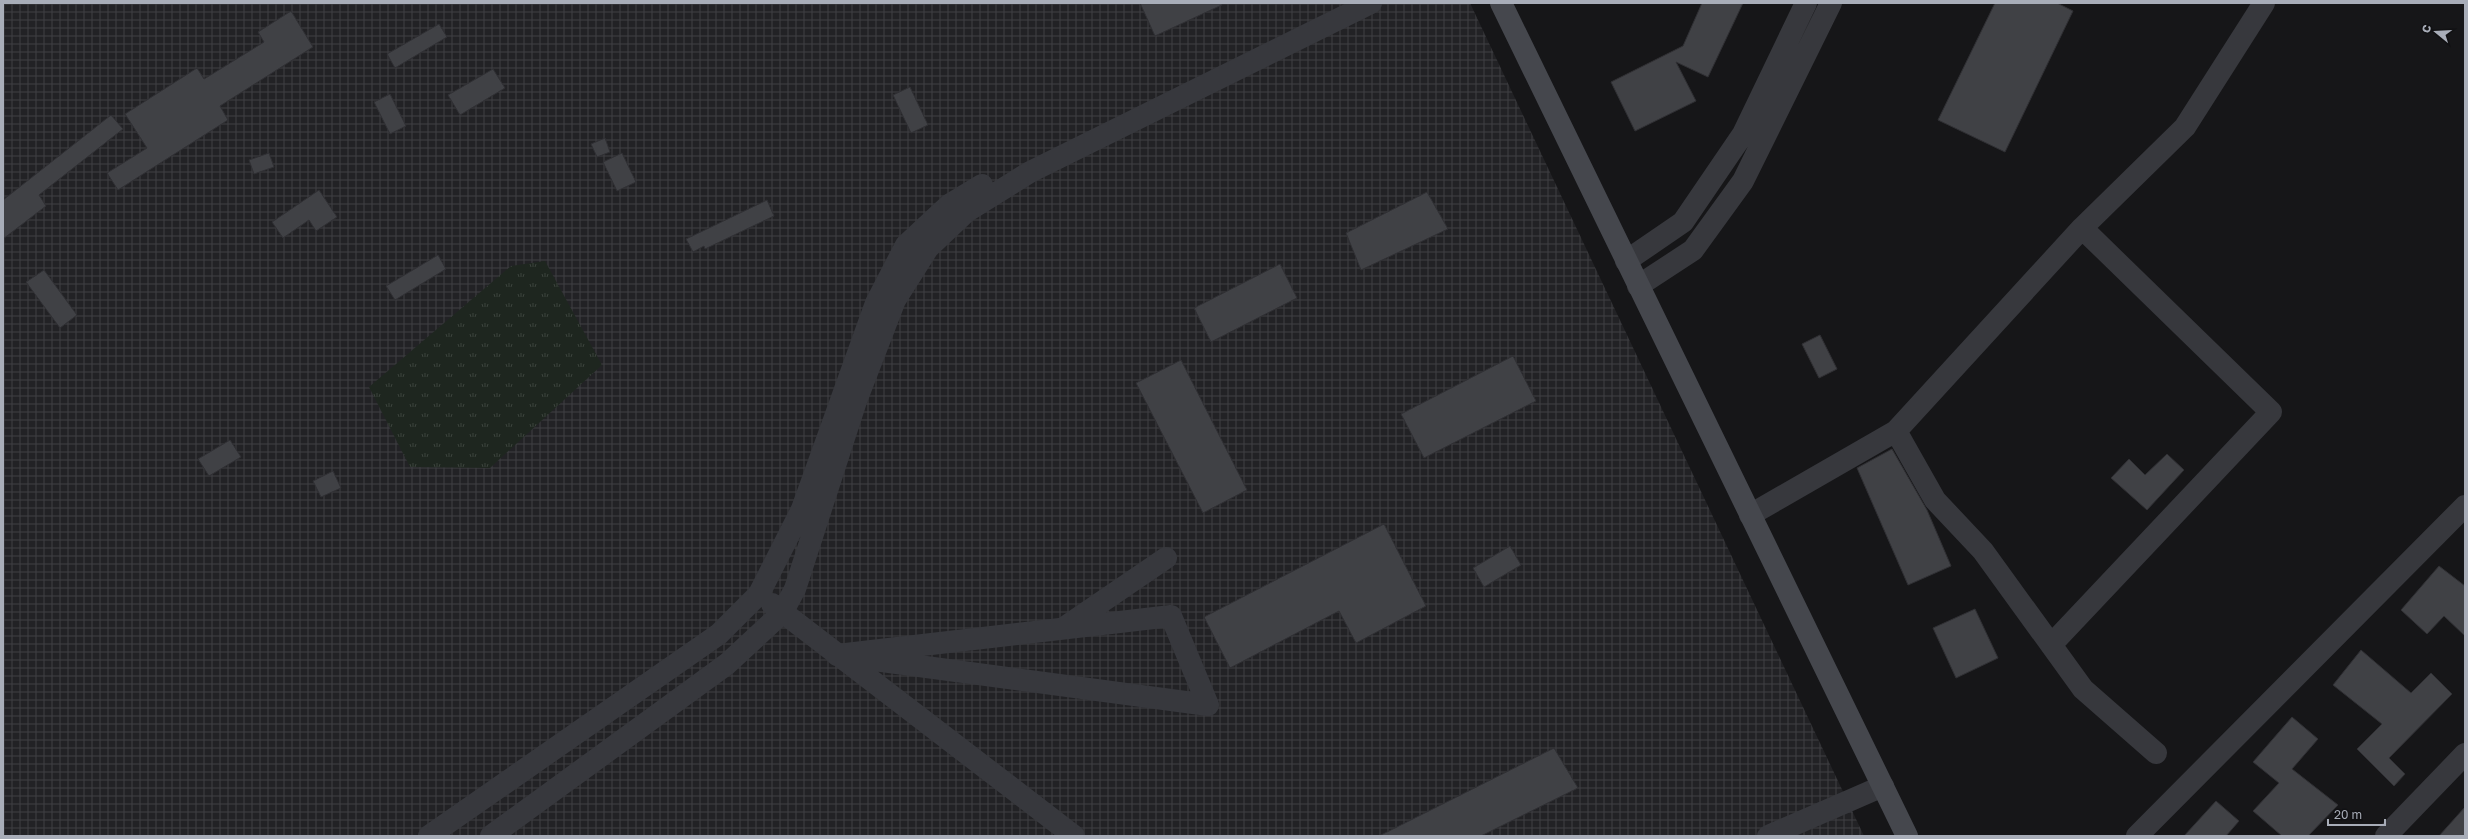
<svg xmlns="http://www.w3.org/2000/svg" width="2468" height="839" viewBox="0 0 2468 839" font-family="'Golos Text',sans-serif">
	<defs>
		<pattern id="industrial-grid" width="8" height="8" patternUnits="userSpaceOnUse"><rect width="8" height="8" fill="#222225"/><path d="M0 4h8M4 0v8" fill="none" stroke="#3f3f43"/></pattern>
		<pattern id="grass-tufts" width="24" height="20" patternUnits="userSpaceOnUse"><rect width="24" height="20" fill="#1e261f"/><path d="M3 7l-1-3M5 7V3M7 7l1-3M15 17l-1-3M17 17v-4M19 17l1-3" fill="none" stroke="#3c433d"/></pattern>
	</defs>
	<rect width="100%" height="100%" fill="#161618"/>
	<path fill="url(#industrial-grid)" d="M3,3h1467l394,833h-1861z"/>
	<path fill="url(#grass-tufts)" d="M545,261l57,104 -112,103 -80,-1 -41,-80 142,-121z"/>
	<path fill="#404145" stroke="#303034" d="M1140,3h86l-71,33z
		M1702,3h41l-35,74 -32,-15 20,39 -61,30 -24,-49 72,-36z
		M1995,3h62l16,8 -68,141 -67,-32z
		M291,11l22,36 -93,59 8,14 -110,70 -11,-17 40,-25 -22,-34 72,-46 7,11 60,-37 -6,-10z
		M439,24l8,13 -52,31 -8,-14z
		M493,69l12,19 -45,27 -12,-20z
		M910,87l18,38 -17,8 -18,-38z
		M390,94l16,32 -16,8 -16,-32z
		M111,115l12,14 -84,66 7,11 -43,33v-39z
		M605,138l5,14 -13,5 -6,-13z
		M269,153l5,14 -20,7 -5,-14z
		M622,153l14,29 -19,9 -14,-29z
		M319,190l18,27 -21,14 -7,-11 -26,18 -11,-16z
		M1427,192l21,37 -87,41 -15,-37z
		M767,200l7,16 -69,33 -1,-3 -11,6 -7,-13z
		M438,255l8,14 -51,31 -9,-14z
		M1280,264l17,34 -86,44 -17,-34z
		M44,270l33,45 -17,13 -34,-46z
		M1820,335l17,34 -18,9 -17,-34z
		M1513,356l23,45 -112,57 -23,-44z
		M1181,360l66,130 -44,23 -67,-130z
		M230,440l11,17 -32,19 -11,-17z
		M1892,449l35,61 24,56 -43,19 -51,-117z
		M2167,454l17,16 -37,40 -36,-32 18,-19 16,16z
		M333,471l8,17 -20,9 -8,-16z
		M1384,524l42,82 -70,37 -17,-32 -109,57 -26,-51z
		M1510,546l11,19 -37,22 -11,-19z
		M2439,566l26,20v50l-21,-20 -17,18 -26,-24z
		M1975,609l23,49 -42,20 -23,-50z
		M2361,650l50,43 20,-20 21,21 -63,64 16,16 -11,12 -37,-37 25,-25 -49,-39z
		M2292,717l26,22 -26,30 46,36 -30,31h-26l-29,-25 26,-28 -26,-21z
		M1554,748l24,40 -97,48h-102z
		M2216,801l23,20 -13,15h-42z
		M2465,807v29h-26z"/>
	<g fill="none" stroke-linecap="round" stroke-linejoin="round">
		<path stroke="#37383d" stroke-width="22" d="M2082,228l103,-101 79,-124
			M1626,261l57,-39 60,-88 63,-131
			M1638,286l55,-36 50,-69 88,-178
			M1896,431l186,-203 189,184 -220,233
			M1750,515l146,-84 39,69 48,51 100,138 73,64
			M772,604l302,232
			M1171,616l37,89 -371,-50z
			M1065,627l101,-69
			M429,836l290,-202 40,-40 43,-85 74,-206 30,-58 43,-40 33,-20
			M491,836l236,-172 55,-51 13,-24 61,-188 39,-101 33,-52 38,-36 64,-40 341,-169
			M1768,836l115,-50
			M2137,836l328,-330
			M2386,836l79,-82"/>
		<path stroke="#45474d" stroke-width="22" d="M1501,3l406,833"/>
	</g>
	<rect width="2468" height="839" fill="none" stroke="#a8adb8" stroke-width="8"/>
	<g transform="translate(2436 32) rotate(288)" stroke="#111113" stroke-width="3" paint-order="stroke">
	<path d="M0-3L7 15L0 10L-7 15Z" fill="#a8adb8"/>
	<text y="-6" font-size="11" font-weight="bold" text-anchor="middle" fill="#a8adb8">С</text>
	</g>
	<path d="M2328 819v6h57v-6" fill="none" stroke="#a8adb8" stroke-width="2"/>
	<text x="2334" y="819" font-size="12" fill="#a8adb8" stroke="#111113" stroke-width="3" paint-order="stroke">20 m</text>
</svg>
